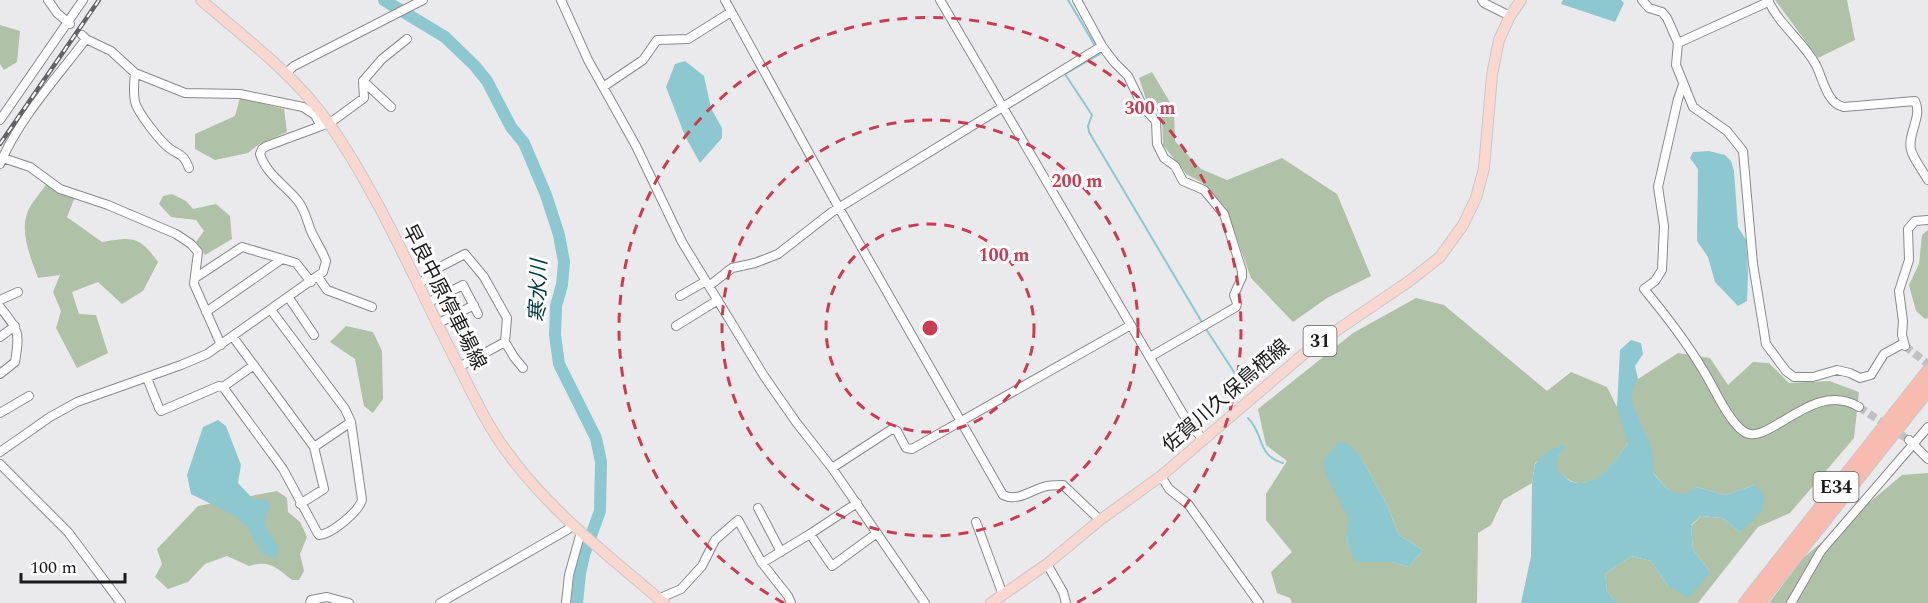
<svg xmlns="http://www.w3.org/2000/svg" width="1928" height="603" viewBox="0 0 1928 603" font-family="Spectral,'Noto Sans JP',serif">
	<rect width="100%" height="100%" fill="#eaeaed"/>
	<path fill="#afc1a7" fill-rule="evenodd" d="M1775,0h72l8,40 -37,18z
		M0,25l20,6 -3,31 -13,8 -4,-6z
		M1152,72l22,37 1,32 26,28 26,11 55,-22 55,36 34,82 -44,22 -34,24 -42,-44 -25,-70 -23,-25 -17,-9 -23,-29 -1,-28 -16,-18 -7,-21z
		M240,98l44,11 3,23 -29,13 -10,8 -33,7 -20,-11v-15l40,-18z
		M47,183l28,14 -8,20 35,25c30,-5 37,-7 56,20l-15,29 -21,13 -24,-22 -26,10 7,22 17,1 12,38 -31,15 -21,-40 5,-17 -8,-19 7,-17 -22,3c-7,-20 -19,-46 -10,-67 4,-9 13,-19 19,-28z
		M172,194l14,7 7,8 23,-5 14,12 2,23 -27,16 -9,-13 8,-11 -8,-11 -25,-3 -12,-13 4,-8z
		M1928,230v88l-3,1 -9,-8 -7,-26 10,-21 3,-29z
		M1416,298l28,7 103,86 24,-19 36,15 10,20 21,-28 40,-26 32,5 18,27 25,-23 16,1 20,20 40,-2 30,11 -5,46 -64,75 -32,14 -60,76h-81l-10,-12 -2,-17 26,-18 20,5 17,25 42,-14 -17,-23 -2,-23 10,-10 21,2 18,14 15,-47 -30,10 -28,-8 -14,9 -16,-7 -39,-46c-12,17 -30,46 -55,39 -5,-2 -12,-8 -16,-12v-12l9,-14 -31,19 -3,20 -29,17 -12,25 -13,8 -1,70h-185l-2,-5 -13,-5 -6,-21 21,-20 -26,-32v-26l21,-33 -21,-16 -8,-36 95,-76zM1363,461l24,44 12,30 24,15 -14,17 -17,-5h-36l-10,-23z
		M346,326l27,6 9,19 1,48 -10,14 -9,-7 -9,-47 -25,-17z
		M1928,473v130h-159l34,-45 99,-83z
		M277,491l10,7 1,14 12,10 7,15 -7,17 4,17 -5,9h-7c-16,-13 -23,-20 -43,-14l-22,-10 -22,8 -17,18 -20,7 -13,-12 7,-13 -5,-15 41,-43z"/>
	<path fill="#8dc7cf" d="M1563,0h58l3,3 -9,19 -54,-18z
		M685,61l19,15 7,32 11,20v10l-22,25 -15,-27 -19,-49 9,-23z
		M1709,151l16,4 6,6 3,10 4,56 8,13 2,34 -1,27 -9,5 -23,-24 -7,-25 -11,-16 1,-72 -8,-11 3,-6z
		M1631,340l10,3 2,11 -8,12 3,13 -7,14 3,16 18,39 1,25 14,16 16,6 14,-8 28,8 30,-10 10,11 -4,16 -21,20 -18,-14 -21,-2 -10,9 2,24 17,23 -21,26 -21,-12 -17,-25 -20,-5 -26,18 2,17 10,12h-96l10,-47 1,-73 3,-19 14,-14 18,-6 -10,14v12c4,3 10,10 15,12 25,7 44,-22 56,-39l-11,-36 3,-57z
		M218,420l8,6 15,39 -3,18 16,17 11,-1 5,6c-10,20 -4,24 8,40l-1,14 -14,-5 -16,-27 -10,-10 -46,-23 -4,-19 16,-48z
		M1339,442l9,1 15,18 24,44 12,30 24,15 -14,17 -17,-5h-37l-9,-23 3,-20 -24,-47 -2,-11z"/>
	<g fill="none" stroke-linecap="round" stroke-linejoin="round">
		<path stroke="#8dc7cf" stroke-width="2" d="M1068,0l32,54 -35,20 27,41 -4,11 1,6 114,192
			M1206,329l28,43c-1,12 -8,18 -2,30
			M1248,418c17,17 8,37 35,45"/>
		<path stroke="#8dc7cf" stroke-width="12" d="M384,0l61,37 30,29 12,15 24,46 13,16 22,52 13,40 5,27 -2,23 -6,21 -1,29 4,29 37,74 5,24 -1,49 -16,44 -4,19 -3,29"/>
		<path stroke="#c1c1c3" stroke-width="8" stroke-dasharray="8 4" stroke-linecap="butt" d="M1905,346l23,18
			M1859,407l50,33"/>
		<g stroke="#89898c" stroke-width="10">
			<path id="minor" d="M48,0l9,13 13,11
				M561,0l27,60 48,86 46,96 82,134 32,46 36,46 93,135
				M725,0l114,208 164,287c14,7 27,-4 40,-8 6,-2 13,-2 20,-2l37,35
				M940,0l243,414 20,26
				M1077,0l25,46 12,16 14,14 15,31 13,14 1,23 7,14 11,8 8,15 21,9 20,24 18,57v6l-8,18 3,8 -1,4 -86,50
				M1482,0l2,3 26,13
				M1642,0l7,8 13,4 5,6 11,25 -2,22 17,42 34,24 16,20 10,113 13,80 20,27 8,6h19l24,-7 13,3 10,5 11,-3 13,-21 20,-11
				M1768,0c11,25 35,41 48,65 7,14 11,39 28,42l71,-6c8,15 -8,33 -4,49 3,10 12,21 17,30
				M82,35l4,4 25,12 24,22c-1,9 -2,19 0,29 3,11 25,39 34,46 11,8 14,5 20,20
				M1678,43l90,-41
				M135,73l50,20 55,1 63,13 12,8 6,11
				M286,73l8,-7 129,-66
				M363,81l28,26
				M1683,85l-5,14 -20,88 6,39 -2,44 -7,11 -11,8c20,24 43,54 59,81 11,17 24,49 40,61 24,19 69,-53 116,-24
				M603,87l40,-27 14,-20 31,-1 43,-27
				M0,120l83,-120
				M3,158l27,9 30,22 48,16 68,29 15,10 7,8 -4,32 27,61
				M0,164c18,-44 57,-87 86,-125
				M318,277l9,13 45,17
				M195,278l47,-31 54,16 15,19
				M418,285l22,-18 25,-13 19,23 23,41 -2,24
				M709,286l23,-18 23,-5 23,-9 54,-42 270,-166
				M680,296l26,-15
				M289,298l25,37
				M0,300l18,-8
				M427,303l36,-18 15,29
				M0,307c19,24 20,25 15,55l-15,12
				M206,312l76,-53
				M437,324l37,-19
				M676,326l42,-26
				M0,337l15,-11
				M233,337l81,110 10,42 -24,15
				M1905,346l-3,-11 1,-14 -4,-30 10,-31 -1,-31 7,-8 13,-1
				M459,367l46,-25 9,15 9,11
				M147,378l12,30 2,3 58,-25 4,1 60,82 34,63 2,3c13,-1 39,-23 43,-35l-11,-78 -6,-13 -74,-99
				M223,387l31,-22
				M0,413l29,-17
				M1909,440l19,19
				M314,447l37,-25
				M0,452l50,-35 27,-15 104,-37 26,-11 116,-82 3,-11c-4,-11 -10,-19 -15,-30 -4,-10 -6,-21 -13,-30 -13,-16 -32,-27 -38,-47l2,-5 5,-3 54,-20 13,-6 30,-22 -1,-17 19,-22 25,-20
				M0,464l68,68 53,71
				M832,468l60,-39 5,2 9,17 6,1 219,-124
				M1161,476l8,13 19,15 71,99
				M758,508l23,44
				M976,522l27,73
				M810,534l22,32 45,-33
				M762,563l48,-29 47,-31
				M1047,564l16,28 3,11
				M658,599l23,-10 21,-23 13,-26 23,-20 24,43 26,33 3,7
				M310,603l1,-3 16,-3 22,6
				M440,603l127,-73 6,-5
				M566,603l3,-28 12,-43
				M1791,603l30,-52 107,-124"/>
		</g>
		<g stroke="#c8c8c9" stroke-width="12">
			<path id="major" d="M201,0c44,38 93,74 127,122 51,73 86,157 126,235 17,34 33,69 56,99 42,57 100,101 154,147
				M991,603l56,-39 53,-44 61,-44 151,-129 96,-65 32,-25 23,-32 13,-27 8,-30 8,-93 7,-35 11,-24 11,-16"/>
		</g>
		<g stroke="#c8c8c9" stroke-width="14">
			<path id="highway" d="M1745,603l183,-232
				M1759,603l169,-213"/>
		</g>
		<use href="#minor" stroke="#fff" stroke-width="8"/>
		<use href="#major" stroke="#fad7cf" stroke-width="10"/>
		<use href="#highway" stroke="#f7bcaf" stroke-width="12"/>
		<g stroke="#626264" stroke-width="4.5">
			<path id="rail" d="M0,144l99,-144"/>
		</g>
		<use href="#rail" stroke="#fff" stroke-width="2" stroke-dasharray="7" stroke-linecap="butt"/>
	</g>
	<g fill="none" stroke="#cc3c50" stroke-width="3" stroke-dasharray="10 8">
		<circle cx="930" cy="328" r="104"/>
		<circle cx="930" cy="328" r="208"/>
		<path d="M784 603A311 311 0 1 1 1076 603"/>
	</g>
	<g text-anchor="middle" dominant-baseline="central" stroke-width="6" stroke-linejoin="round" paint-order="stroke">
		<g fill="#fff" stroke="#5f5f60" stroke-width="1.5">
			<rect x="1303.5" y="326" width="33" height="30" rx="4.5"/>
			<rect x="1813.5" y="472" width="45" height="30" rx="4.5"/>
		</g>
		<g font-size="18" font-weight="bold" fill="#1b1b1c">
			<text x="1320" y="341">31</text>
			<text x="1836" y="487">E34</text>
		</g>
		<g font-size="20" fill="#1b1b1c" stroke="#fff">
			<text transform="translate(444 297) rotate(63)">早良中原停車場線</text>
			<text transform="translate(1226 396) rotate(-41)">佐賀川久保鳥栖線</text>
		</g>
		<g font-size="21" font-style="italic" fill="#003a40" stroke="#fff">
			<text transform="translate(539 291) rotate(-88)">寒水川</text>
		</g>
	</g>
	<circle cx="930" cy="328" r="9" fill="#cc3c50" stroke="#fff" stroke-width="3"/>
	<g font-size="18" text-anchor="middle" font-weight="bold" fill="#cc3c50" stroke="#fff" stroke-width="6" stroke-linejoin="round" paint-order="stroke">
		<text x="1150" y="114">300 m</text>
		<text x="1077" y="187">200 m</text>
		<text x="1004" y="261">100 m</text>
	</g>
	<path d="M21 573v9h104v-9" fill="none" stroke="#1b1b1c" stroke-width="3"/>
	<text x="30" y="573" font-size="18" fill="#1b1b1c" stroke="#ffffff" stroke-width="4.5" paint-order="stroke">100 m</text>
</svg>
